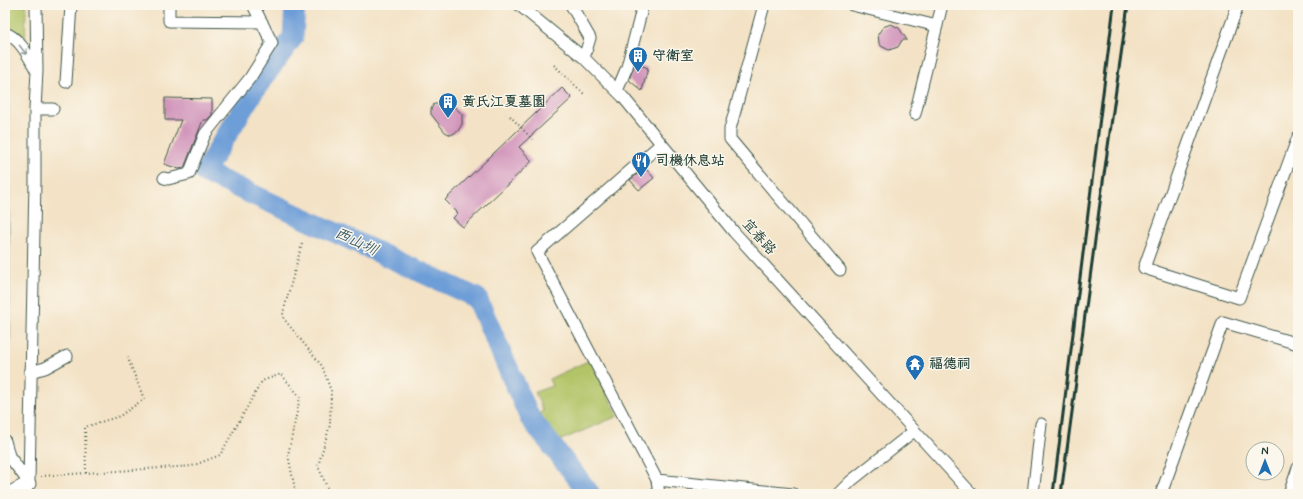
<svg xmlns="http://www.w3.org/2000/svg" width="1303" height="499" viewBox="0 0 1303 499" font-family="Mynerve,'LXGW WenKai TC',sans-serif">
	<rect width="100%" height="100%" fill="#fbf7ec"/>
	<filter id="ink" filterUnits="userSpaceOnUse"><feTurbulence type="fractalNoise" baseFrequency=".025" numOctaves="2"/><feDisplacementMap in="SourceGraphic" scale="8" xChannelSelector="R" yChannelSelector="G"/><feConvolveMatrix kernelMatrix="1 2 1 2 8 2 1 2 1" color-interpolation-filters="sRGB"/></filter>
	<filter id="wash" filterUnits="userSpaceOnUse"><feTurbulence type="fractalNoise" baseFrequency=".012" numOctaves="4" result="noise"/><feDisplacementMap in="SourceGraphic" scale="16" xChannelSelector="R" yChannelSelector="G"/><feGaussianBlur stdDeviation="0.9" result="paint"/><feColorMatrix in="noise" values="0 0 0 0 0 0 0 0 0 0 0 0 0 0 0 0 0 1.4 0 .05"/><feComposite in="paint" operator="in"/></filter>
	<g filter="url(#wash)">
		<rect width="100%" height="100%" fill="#f3e2c5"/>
		<path fill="#b2c468" stroke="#68804e" d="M5,5h21l-1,42 -20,-19z
			M590,360l28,56 -64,27 -14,-30 3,-2 -8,-19 17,-6 -3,-7z"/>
		<path fill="#8daa5c" stroke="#567448" d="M5,84l3,7 2,247 -2,7 -3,3z"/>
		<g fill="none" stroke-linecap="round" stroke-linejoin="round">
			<path stroke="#6e9ed7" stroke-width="21" d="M295,5l-2,32 -40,55 -49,80 273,126 53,120 60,76"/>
		</g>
		<g id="blocks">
			<path fill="#d295bb" d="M891,24l8,4 8,12h-5l-4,7 -9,3 -8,-4 -2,-3 -1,-9 5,-7z
				M635,63l13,5 -6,23 -13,-11z
				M562,88l10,10 -53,49 13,14 -69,66 -10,-9 5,-5 -13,-13z
				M165,98l47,1v16l-5,5h-4l-19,48 -5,1 -15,-5 17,-44h-16z
				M434,104h9l10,2 9,8v10l-4,7 -7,4 -6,-3 -14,-18v-5z
				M645,168l9,10 -15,12 -9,-10z"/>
		</g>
	</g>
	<g filter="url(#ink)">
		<use href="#blocks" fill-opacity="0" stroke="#3f564a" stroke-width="1"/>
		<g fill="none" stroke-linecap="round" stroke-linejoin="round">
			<g stroke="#3f564a" stroke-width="13">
				<path id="minor" d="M169,5v16l93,1
					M519,5l65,53 39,39 111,135 238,262
					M571,5l19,33 -6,20
					M764,5l-34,124v10l110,131
					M852,5l85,21
					M1238,5l-94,263 95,30 59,-161
					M5,33c15,5 24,24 31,37
					M66,82l5,-77
					M617,91l10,-24 16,-62
					M35,109h18
					M915,114l27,-109
					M164,178l4,1 21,-5 16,-40 45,-56 22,-35 -19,-38
					M30,372l15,-4 22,-12
					M5,441l4,15 21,28
					M657,480l136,14
					M6,494l23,-12
					M25,494l4,-12 6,-301v-72l2,-38 -1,-66
					M659,494l-2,-14 -120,-228 124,-108
					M838,494l13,-13 63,-50
					M1033,494l8,-70
					M1161,494l62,-172 75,22
					M1289,494l9,-26"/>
			</g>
			<path stroke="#3f564a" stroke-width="2" stroke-dasharray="1 3" stroke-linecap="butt" d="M554,65l30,29
				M510,116l23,24
				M302,244l-19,69 1,6 38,47 9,25 -1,34 -12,41 12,28
				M86,473l-1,-46 35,-11 24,-17 -17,-43
				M41,476l151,-10 28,-11 42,-74 19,-7 19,23 -12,58 8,39"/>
			<use href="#minor" stroke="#fff" stroke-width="11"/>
			<path stroke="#1f3d34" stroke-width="3" d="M1053,494l61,-489
				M1061,494l39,-291 28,-198"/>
		</g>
		<defs><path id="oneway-shaft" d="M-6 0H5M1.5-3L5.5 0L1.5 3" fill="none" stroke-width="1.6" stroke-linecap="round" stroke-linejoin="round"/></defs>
		<use stroke="#8f9e9a" href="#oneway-shaft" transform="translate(23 50) rotate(52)"/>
	</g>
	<defs>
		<g id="building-pin" transform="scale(1)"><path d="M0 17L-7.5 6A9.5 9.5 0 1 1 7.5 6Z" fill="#1f6fb2" stroke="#fbf7ec"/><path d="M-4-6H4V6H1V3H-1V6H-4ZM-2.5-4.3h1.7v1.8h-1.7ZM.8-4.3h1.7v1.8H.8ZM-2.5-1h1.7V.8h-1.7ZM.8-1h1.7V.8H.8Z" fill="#fff"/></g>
		<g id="restaurant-pin" transform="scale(1)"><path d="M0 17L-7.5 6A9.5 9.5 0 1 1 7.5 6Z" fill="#1f6fb2" stroke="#fbf7ec"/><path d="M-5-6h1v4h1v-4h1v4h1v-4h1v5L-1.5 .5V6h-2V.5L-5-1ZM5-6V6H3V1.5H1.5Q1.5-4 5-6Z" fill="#fff"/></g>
		<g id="temple-pin" transform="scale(1)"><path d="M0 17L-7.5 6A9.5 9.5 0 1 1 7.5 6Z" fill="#1f6fb2" stroke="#fbf7ec"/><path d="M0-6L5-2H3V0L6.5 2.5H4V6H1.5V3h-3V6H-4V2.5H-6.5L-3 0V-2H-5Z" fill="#fff"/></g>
	</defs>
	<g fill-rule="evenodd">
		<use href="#building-pin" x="638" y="56"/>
		<use href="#building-pin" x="448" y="102"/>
		<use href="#restaurant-pin" x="641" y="161"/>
		<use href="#temple-pin" x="915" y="364"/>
	</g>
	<g text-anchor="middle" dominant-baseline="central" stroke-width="3" stroke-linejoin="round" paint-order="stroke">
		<g font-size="14" font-weight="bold" fill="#1f3d34" stroke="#fbf7ec" text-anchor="start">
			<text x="652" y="56">守衛室</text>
			<text x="462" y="102">黃氏江夏墓園</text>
			<text x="655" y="161">司機休息站</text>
			<text x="929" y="364">福德祠</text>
		</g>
		<g font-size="14" fill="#1f3d34" stroke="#fbf7ec">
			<text transform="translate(759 237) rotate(48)">宜春路</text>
		</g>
		<g font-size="15" font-style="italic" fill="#375a65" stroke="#fbf7ec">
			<text transform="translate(356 242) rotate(25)">西山圳</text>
		</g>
	</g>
	<rect width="1303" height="499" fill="none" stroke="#fbf7ec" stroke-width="20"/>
	<g transform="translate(1265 461)"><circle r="19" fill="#fbf7ec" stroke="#a3ada2"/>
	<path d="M0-3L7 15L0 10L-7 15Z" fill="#1f6fb2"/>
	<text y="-6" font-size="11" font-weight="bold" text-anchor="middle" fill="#1f3d34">N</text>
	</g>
</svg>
